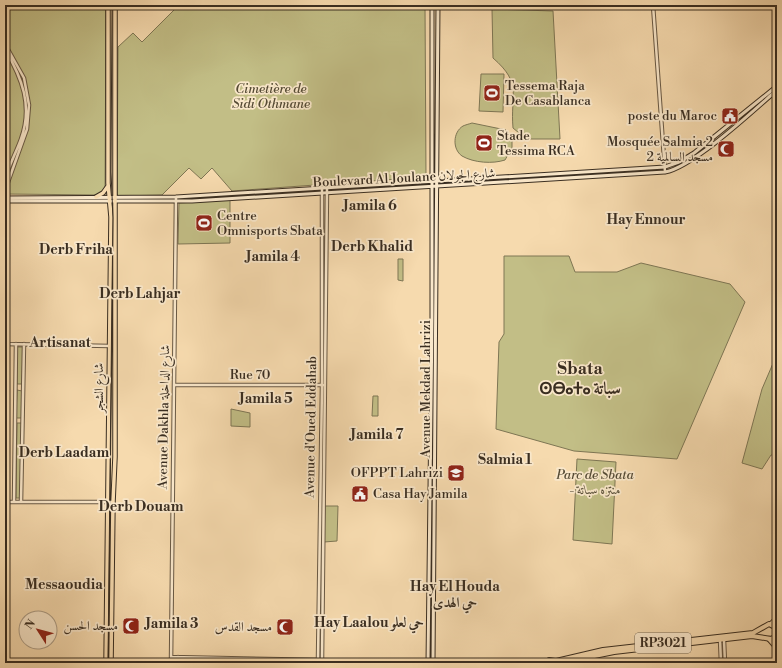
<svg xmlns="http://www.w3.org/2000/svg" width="782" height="668" viewBox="0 0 782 668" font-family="'Libre Bodoni',Amiri,'Noto Sans Tifinagh',serif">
	<rect width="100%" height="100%" fill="#f6daae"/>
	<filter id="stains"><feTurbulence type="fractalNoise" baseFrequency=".005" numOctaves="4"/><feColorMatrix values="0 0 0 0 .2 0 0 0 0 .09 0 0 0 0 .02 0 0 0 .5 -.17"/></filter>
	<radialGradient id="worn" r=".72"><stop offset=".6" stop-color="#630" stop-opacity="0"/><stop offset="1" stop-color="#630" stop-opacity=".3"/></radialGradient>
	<path fill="#c2be86" stroke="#7e7654" d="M5,5h101l-1,190 -100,-1z
		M179,5h246l1,172 -194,14 -20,-23 -11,11 -12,-11 -27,27 -43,1 -2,-2 1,-147 15,-14 9,9z
		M492,9l61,2 7,128h-40l-1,-6 -6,-5c-3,-34 10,-44 -20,-70z
		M481,74h23l-1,38 -24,-1z
		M472,123l34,7 6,6v12l-7,12c-12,4 -31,3 -43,-4 -10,-7 -9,-24 1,-30 2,-1 6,-2 9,-3z
		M230,200v43l-52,1 1,-41z
		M504,256h65l6,16h42l24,-9 89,21 15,18 -68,157 -103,-8 -78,-22 3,-87 5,-8z
		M398,259h5v22l-5,-1z
		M17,347h6l-1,37h-5z
		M777,354v101h-6l-9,14 -20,-6 20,-74z
		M17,390l5,1v27h-6z
		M373,396h5v20h-6z
		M231,409l19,4v14l-19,-1z
		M17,423h6l-2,75h-5z
		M577,459l39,3 -4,82 -39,-4z
		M325,506h13l-1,35 -13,1z
		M181,659l131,4h-131z"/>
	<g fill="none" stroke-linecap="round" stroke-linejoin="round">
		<g stroke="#695944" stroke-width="4.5">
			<path id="tertiary" d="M653,5l12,167
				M5,44l19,34 5,27 -2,24 -20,56v159
				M5,49c17,29 28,57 16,90 -5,14 -12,26 -16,40
				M5,344l105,2
				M174,385h149
				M5,502h108
				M14,502l2,-158
				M21,502l3,-158
				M720,640l1,23
				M724,640l1,23
				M171,657l151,3 5,-472
				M318,660l4,-275v-197
				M171,663l5,-466
				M178,663v-6"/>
		</g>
		<g stroke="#3a2e21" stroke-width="5">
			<path id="secondary" d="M5,198l171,-1 489,-30 14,-5 15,-9 83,-67
				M5,201h187l473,-29c28,-5 88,-61 112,-82
				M428,663l4,-345v-313
				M433,663l5,-658"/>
		</g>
		<g stroke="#3a2e21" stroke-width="5.5">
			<path id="primary" d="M96,197l7,-4 5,-7
				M106,663l5,-446 -3,-34v-178
				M111,663l2,-161 2,-45v-452"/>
		</g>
		<g stroke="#3a2e21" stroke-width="6">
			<path id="trunk" d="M546,663l3,-3 7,1 47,-11 150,-17 16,-9 8,4
				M560,663l54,-11 138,-16 19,3 6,-3"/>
		</g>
		<g stroke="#3a2e21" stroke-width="6">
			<path id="motorway" d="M771,624l6,-6
				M769,639l8,9"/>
		</g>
		<use href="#tertiary" stroke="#f9e7ca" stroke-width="2.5"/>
		<use href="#secondary" stroke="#f9e7ca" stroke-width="3"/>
		<use href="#primary" stroke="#f6daae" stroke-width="3.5"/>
		<use href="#trunk" stroke="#f6daae" stroke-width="4"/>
		<use href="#motorway" stroke="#f6daae" stroke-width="4"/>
		<path stroke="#3a2e21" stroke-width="1" d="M108,663l4,-371 1,-74 -2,-46 1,-167"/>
	</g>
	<defs>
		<g id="stadium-square" transform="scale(0.9)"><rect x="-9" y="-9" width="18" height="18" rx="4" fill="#8f2418" stroke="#f9e7ca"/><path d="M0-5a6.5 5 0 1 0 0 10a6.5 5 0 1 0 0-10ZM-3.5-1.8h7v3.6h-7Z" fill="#fff"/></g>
		<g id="civic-square" transform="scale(0.9)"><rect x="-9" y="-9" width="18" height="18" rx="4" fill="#8f2418" stroke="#f9e7ca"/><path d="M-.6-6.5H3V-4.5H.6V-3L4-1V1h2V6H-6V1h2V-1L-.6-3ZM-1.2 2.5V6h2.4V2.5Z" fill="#fff"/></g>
		<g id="mosque-square" transform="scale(0.9)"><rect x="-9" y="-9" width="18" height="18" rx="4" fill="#8f2418" stroke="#f9e7ca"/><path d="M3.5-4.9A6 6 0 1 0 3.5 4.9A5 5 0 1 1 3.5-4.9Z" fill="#fff"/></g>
		<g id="university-square" transform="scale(0.9)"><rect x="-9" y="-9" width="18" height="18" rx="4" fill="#8f2418" stroke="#f9e7ca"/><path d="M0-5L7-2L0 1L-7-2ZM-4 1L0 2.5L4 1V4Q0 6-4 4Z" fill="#fff"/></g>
	</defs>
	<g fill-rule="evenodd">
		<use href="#stadium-square" x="492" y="93"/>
		<use href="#civic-square" x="730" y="116"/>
		<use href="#stadium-square" x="484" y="143"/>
		<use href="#mosque-square" x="726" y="149"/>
		<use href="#stadium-square" x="204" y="223"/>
		<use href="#university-square" x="456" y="473"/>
		<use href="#civic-square" x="360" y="494"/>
		<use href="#mosque-square" x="131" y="626"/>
		<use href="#mosque-square" x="285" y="627"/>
	</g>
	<g text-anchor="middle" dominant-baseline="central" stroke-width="3.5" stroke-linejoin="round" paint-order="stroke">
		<rect fill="#f9e7ca" stroke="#736654" stroke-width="1" x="635" y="633" width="56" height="20" rx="3"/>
		<g font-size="12" font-weight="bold" fill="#3a2e21">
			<text x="663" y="643">RP3021</text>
		</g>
		<g font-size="13" fill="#3a2e21" stroke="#f9e7ca" text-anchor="end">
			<text x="505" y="86" text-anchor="start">Tessema Raja<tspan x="505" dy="15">De Casablanca</tspan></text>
			<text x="717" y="116">poste du Maroc</text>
			<text x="497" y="136" text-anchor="start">Stade<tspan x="497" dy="15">Tessima RCA</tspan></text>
			<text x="713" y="142">Mosquée Salmia 2<tspan x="713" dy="15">مسجد السالمية 2</tspan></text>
			<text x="217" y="216" text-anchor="start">Centre<tspan x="217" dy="15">Omnisports Sbata</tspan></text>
			<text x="443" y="473">OFPPT Lahrizi</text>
			<text x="373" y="494" text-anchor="start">Casa Hay Jamila</text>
			<text x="118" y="626">مسجد الحسن</text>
			<text x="272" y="627">مسجد القدس</text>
		</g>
		<g font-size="13" font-style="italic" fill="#554b35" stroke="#f9e7ca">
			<text x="271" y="89">Cimetière de<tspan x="271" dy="15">Sidi Othmane</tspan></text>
			<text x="595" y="475">Parc de Sbata<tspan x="595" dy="15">- منتزه سباتة</tspan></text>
		</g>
		<g font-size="13" fill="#3a2e21" stroke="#f9e7ca">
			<text transform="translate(404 178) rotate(-3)">Boulevard Al Joulane شارع الجولان</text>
			<text x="250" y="375">Rue 70</text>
			<text transform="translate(99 388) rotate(-90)">شارع الشجر</text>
			<text transform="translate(426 389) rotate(-90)">Avenue Mekdad Lahrizi</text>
			<text transform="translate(164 417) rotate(-89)">Avenue Dakhla شارع الداخلة</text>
			<text transform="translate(311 427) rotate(-89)">Avenue d'Oued Eddahab</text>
		</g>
		<g font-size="14" font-weight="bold" fill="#3a2e21" stroke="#f9e7ca">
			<text x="370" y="206">Jamila 6</text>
			<text x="646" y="220">Hay Ennour</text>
			<text x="372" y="247">Derb Khalid</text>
			<text x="76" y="250">Derb Friha</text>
			<text x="273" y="257">Jamila 4</text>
			<text x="140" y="294">Derb Lahjar</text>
			<text x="60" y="343">Artisanat</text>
			<text x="266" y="399">Jamila 5</text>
			<text x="377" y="435">Jamila 7</text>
			<text x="64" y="453">Derb Laadam</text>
			<text x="505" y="460">Salmia 1</text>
			<text x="141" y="507">Derb Douam</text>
			<text x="64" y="585">Messaoudia</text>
			<text x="455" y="587">Hay El Houda<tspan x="455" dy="16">حي الهدى</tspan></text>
			<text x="369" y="623">Hay Laalou حي لعلو</text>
			<text x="172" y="624">Jamila 3</text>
		</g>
		<g font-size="17" font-weight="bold" fill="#3a2e21" stroke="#f9e7ca">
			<text x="580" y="369">Sbata<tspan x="580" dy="20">ⵙⴱⴰⵜⴰ سباتة</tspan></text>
		</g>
	</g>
	<rect width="782" height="668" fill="none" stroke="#f6daae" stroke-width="20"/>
	<rect x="6" y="6" width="770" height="656" fill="none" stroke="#3a2e21" stroke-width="2"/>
	<rect x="10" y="10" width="762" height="648" fill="none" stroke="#3a2e21"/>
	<g transform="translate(38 630) rotate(306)"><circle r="19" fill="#f9e7ca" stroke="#ad9d86"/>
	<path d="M0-3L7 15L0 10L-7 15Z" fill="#8f2418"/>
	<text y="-6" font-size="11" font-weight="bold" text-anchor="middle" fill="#3a2e21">N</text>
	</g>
	<rect width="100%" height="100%" filter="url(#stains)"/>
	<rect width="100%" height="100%" fill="url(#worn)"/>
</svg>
